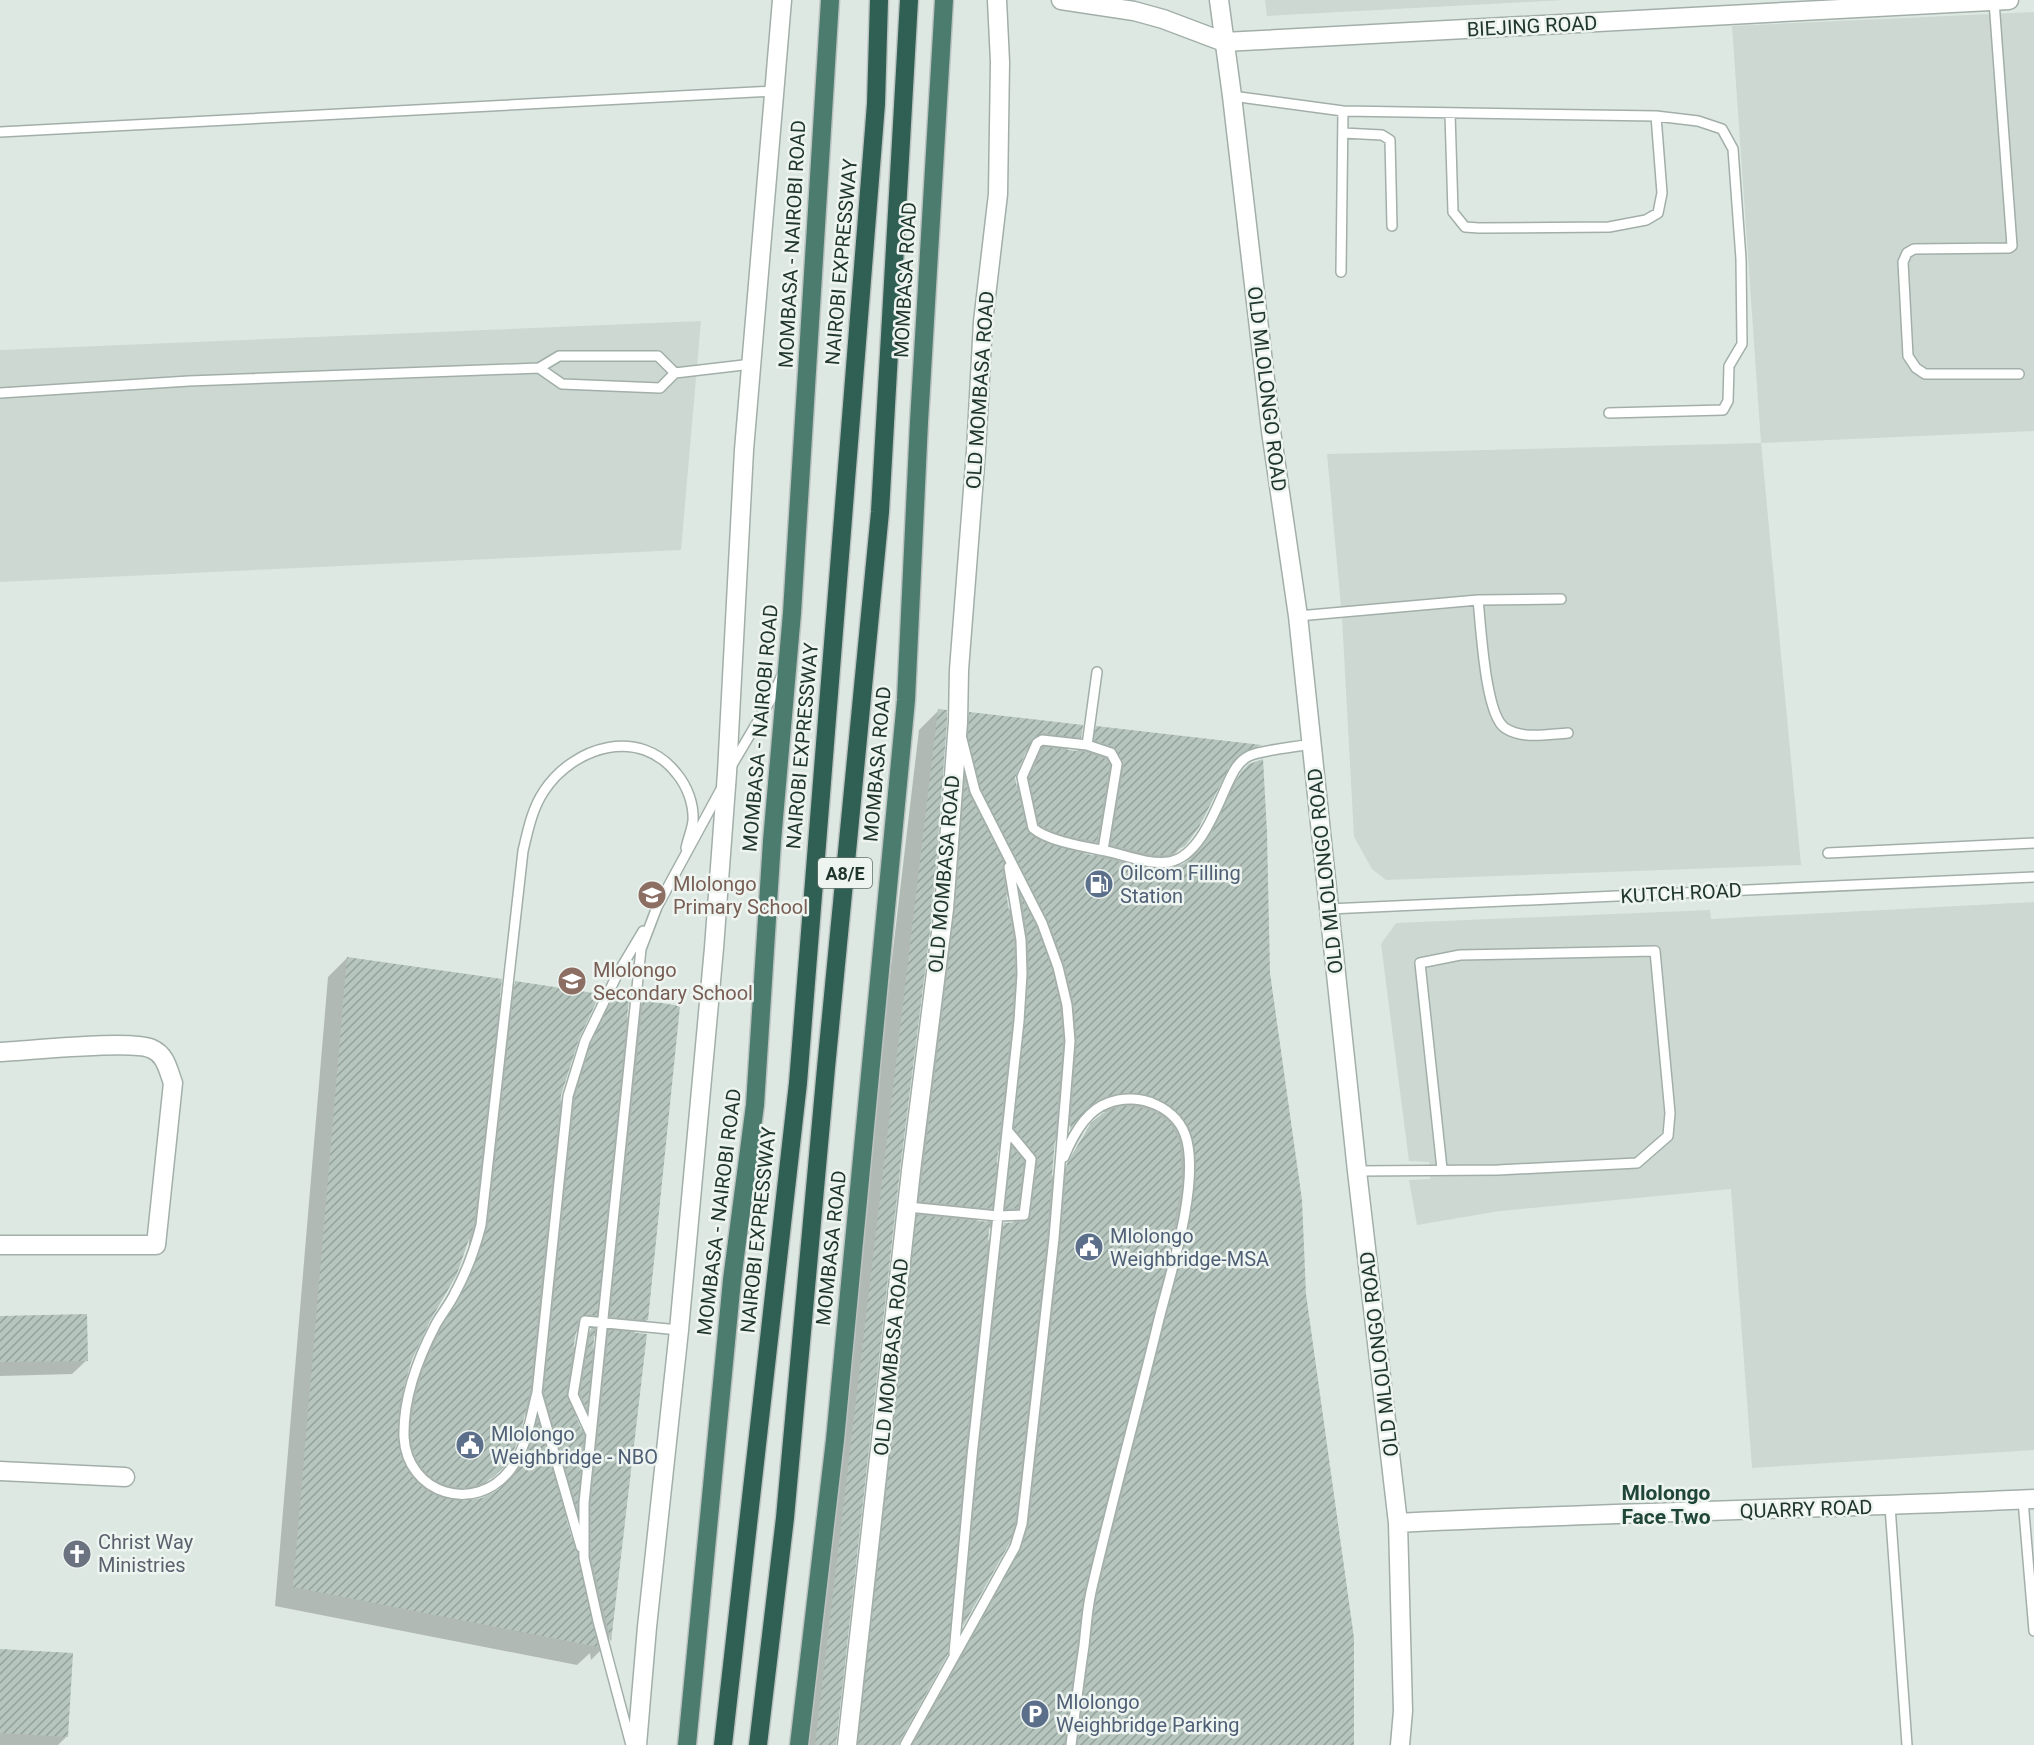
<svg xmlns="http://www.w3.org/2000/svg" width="2034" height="1745" viewBox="0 0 2034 1745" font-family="Roboto,sans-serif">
	<defs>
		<pattern id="building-hatch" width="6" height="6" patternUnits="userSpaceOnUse" patternTransform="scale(1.5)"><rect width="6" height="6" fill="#b7c5bf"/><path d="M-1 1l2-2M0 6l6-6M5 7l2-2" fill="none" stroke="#94a19c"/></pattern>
	</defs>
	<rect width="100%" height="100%" fill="#dee8e3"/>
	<path fill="#cdd8d2" d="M1265,0h299l-297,16z
		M2034,12v419l-273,12 40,422 -415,15 -14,-11 -18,-32 -12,-219 -15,-164 434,-11 -29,-417z
		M701,321l-20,229 -681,32v-232z
		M2034,902v548l-282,18 -21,-279 -231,22 -83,14 -8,-45 21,-1 -1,-17 -20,-1 -28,-217 15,-21 314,-13 1,9z"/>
	<path fill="#0003" fill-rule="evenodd" d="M939,710l-41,459 -63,576h-36l120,-1015z
		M970,714l110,23 -14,14 11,1 1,-5 19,-19 162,18 -18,18 -13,4 -45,77 -19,20 -8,4 15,1 13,-5 8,-10 30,-62 28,-28 19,208 84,772h-448l97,-174 9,-33 -49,87 -15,15 -49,105h-56l94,-814 15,-198zM1024,752l15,2 -14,14 -9,19 -2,-9zM1096,842l-3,15 -10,-2zM1006,893l6,13 -4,5zM1098,1112h8l-20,18h2l-24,40 -2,-1 21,-36 -11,11 -22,36 3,-36 21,-23 10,-5zM997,1149l6,9 -8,8zM989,1210l-2,13 -11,-1zM1015,1210l-2,14h-8l-18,18 1,-14 9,-1z
		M347,958l151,43 18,-18 61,55 -17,57 1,8 12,-39 22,-47 20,-19 10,21 18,-17 4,318 -14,14 12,1 -36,307 -18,18 -1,-7 -13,12 -302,-59 53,-629zM469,1235v12l-18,53 -28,48 -19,42 -2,-1 8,-27zM593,1316l-1,13 -20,20 3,-15zM593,1336l11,1 -12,12zM524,1410l6,19 -11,12 -11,35 -10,16 -16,7 -22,3 11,-5 33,-32zM584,1410l-3,23 -6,-15zM573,1511l-1,13v18l-7,-22z
		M0,1317l87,43 -15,14 -72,2z
		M0,1651l67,85 -9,9h-58z"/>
	<path fill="url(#building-hatch)" d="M938,709l9,1v11l-14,187 -33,262 -64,575h-21z
		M969,712l114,13 -2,13 -38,-5 -12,7 -16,38 12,52 9,9 19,7 89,22h27l12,-4 11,-8 17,-22 30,-62 8,-8 14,-5 4,73 3,141 32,227 4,94 48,344v107h-276l18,-145 92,-369 8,-48v-23l-3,-21 -4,-13 -8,-11 -11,-10 -24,-11 -26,-1 -15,4 -17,10 -18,23 7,-90 -3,-36 -9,-39 -17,-45 -67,-131 -13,-52z
		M1096,726l166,19 -16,5 -13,10 -34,67 -14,19 -17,9h-14l-43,-10 13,-81 -10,-17 -20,-7z
		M1044,747l42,5 20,7 4,6 -13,77 -38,-8 -20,-10 -10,-46z
		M965,779l4,15 35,69 -2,5 12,73 1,33 -3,46 -20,189 -73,-8 36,-291z
		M1021,896l15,30 16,43 8,37 3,35 -16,196 -32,286 -6,21 -46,82 16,-169 25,-234 20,-1 6,-4 8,-58 -2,-5 -22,-27 15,-154 -1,-35z
		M347,957l155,22 -28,245 -17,50 -27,47 -19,41 -12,44 -2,32 5,22 10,17 13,13 17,8 21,3 19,-3 16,-8 17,-15 12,-20 11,-35 37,129 2,3 21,95 -305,-60z
		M515,981l85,13 -21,45 -18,56 -31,297 -9,39 -7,19 -9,16 -13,12 -15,7 -15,3 -15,-3 -14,-6 -11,-11 -8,-14 -3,-18v-13l5,-28 8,-28 18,-40 27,-48 19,-52z
		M614,996l15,2 -32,317h-14l-5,4 -12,75 18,41 -7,74 -33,-117 31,-295 16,-54z
		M643,1000l37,6 -32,314 -38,-3z
		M1121,1106h11l21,5 18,13 9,19 2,39 -13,71 -85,338 -20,154h-151l108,-196 8,-24 32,-286 6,-76 24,-40 12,-10z
		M1012,1147l12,14 -6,47 -13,1z
		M917,1215l73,7 -25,233 -17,199 -50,91h-40z
		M87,1314l1,47 -88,1v-46z
		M591,1328l4,1 -8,80 -7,-15z
		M609,1330l38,4 -36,308 -20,-85v-54z
		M0,1649l73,4 -5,84 -68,-4z"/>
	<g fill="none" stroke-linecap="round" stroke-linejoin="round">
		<g stroke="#a2afa9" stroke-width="12">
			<path id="service" d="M1994,1l18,245 -3,2 -95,1 -7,4 -4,9 5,94 8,12 9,6h94
				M1232,96l111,15 313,5 42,5 24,8 11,20 8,110 1,85 -13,22 -1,35 -5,9 -114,3
				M1450,113l3,99 12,15 14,1 130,-1 37,-7 12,-7 4,-20 -6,-77
				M0,132l774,-41
				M1343,133l39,2 8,5 2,86
				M1341,272l2,-161
				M539,368l23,16 98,4 15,-15 77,-9
				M0,393l189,-12 350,-13 20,-12h99l17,17
				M1478,600c3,26 7,115 27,128 18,12 44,6 63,5
				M1298,616l180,-16 83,-1
				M1097,672l-10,73 -45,-5 -5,3 -15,34 11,51c14,13 53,19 73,23 19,4 43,14 63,11 30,-5 47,-53 58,-77 5,-11 11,-24 22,-29 11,-6 48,-9 62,-12
				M1087,745l24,8 6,11 -14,86
				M732,765l39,-66 11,-24
				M1828,853l206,-10
				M1329,909l705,-32
				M1064,1157c8,-20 21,-46 44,-54 31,-12 71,4 79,38 11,48 -16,130 -28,178 -22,91 -47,182 -68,273 -4,18 -5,36 -7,54 -5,33 -9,66 -13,99
				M1357,1171l141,-1 139,-7 31,-27 2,-23 -15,-162 -195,4 -40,8 22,206
				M908,1207l90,9 26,-1 7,-56 -24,-29
				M537,1393c-7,26 -10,55 -27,77 -35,45 -103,24 -106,-33 -1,-39 14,-79 32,-113 6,-11 14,-20 19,-31 12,-22 20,-44 26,-68l42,-374c5,-21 9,-42 21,-60 30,-45 96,-65 133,-17 10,12 17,30 16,47 -1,8 -5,18 -7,27
				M590,1432l-17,-37 12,-74 94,9
				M2023,1500l11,131
				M1890,1506l17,239
				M581,1547l-44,-154 31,-297 17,-55 33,-68 25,-42
				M954,1653l18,-197 47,-435 3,-47 -1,-34 -12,-73
				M631,1745l-33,-124 -14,-63v-55l57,-554 16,-42 63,-116
				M905,1745l110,-198 7,-23 32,-286 16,-197 -3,-36 -9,-38 -16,-44 -67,-132 -13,-52"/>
		</g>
		<g stroke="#a2afa9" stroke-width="21">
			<path id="minor" d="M1061,0l73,11 29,8 61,23 785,-42
				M1219,0l13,96 39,335 27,185 59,555 41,352 5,188 -3,34
				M0,1052c28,-1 132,-13 152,-3 14,6 16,21 21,34l-17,162h-156
				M0,1471l125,6
				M1398,1523c212,-11 424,-14 636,-24
				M847,1745l64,-574 33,-262 14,-187 1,-52 17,-219 7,-129 15,-128 2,-132 -3,-62"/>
		</g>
		<g stroke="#a2afa9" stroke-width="21">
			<path id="tertiary" d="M637,1745l10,-118 32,-297 35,-382 13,-175 17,-323 38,-450"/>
		</g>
		<g stroke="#bcc3c1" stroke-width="21">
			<path id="trunk" d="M687,1745l45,-465 23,-175 17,-264 20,-228 38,-613
				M799,1745l36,-305 71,-740 13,-278 25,-422"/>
		</g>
		<g stroke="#bcc3c1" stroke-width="21">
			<path id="motorway" d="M723,1745l75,-662 78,-979 3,-104
				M758,1745l27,-227 41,-450 54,-556 29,-512"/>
		</g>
		<use href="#service" stroke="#fff" stroke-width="9"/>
		<use href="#minor" stroke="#fff" stroke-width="18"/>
		<use href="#tertiary" stroke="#fff" stroke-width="18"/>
		<use href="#trunk" stroke="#4c7c6e" stroke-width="18"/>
		<use href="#motorway" stroke="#305f53" stroke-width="18"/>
	</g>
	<defs>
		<g id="fuel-disc" transform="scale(1.5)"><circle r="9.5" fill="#5c6f8a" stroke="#eef5f1"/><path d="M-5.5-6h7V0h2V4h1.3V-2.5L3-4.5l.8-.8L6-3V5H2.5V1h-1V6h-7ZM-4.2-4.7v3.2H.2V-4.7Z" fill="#fff"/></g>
		<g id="school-disc" transform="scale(1.5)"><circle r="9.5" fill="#8d6e63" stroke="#eef5f1"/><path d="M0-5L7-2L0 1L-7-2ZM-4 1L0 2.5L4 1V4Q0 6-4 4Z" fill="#fff"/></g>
		<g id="civic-disc" transform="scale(1.5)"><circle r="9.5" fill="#5c6f8a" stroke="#eef5f1"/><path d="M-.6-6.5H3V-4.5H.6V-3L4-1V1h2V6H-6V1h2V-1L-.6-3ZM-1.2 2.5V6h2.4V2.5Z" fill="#fff"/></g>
		<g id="church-disc" transform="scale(1.5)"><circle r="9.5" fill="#6b7280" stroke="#eef5f1"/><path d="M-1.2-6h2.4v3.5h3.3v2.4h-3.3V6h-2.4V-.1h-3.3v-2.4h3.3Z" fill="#fff"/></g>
		<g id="parking-disc" transform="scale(1.5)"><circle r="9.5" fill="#5c6f8a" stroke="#eef5f1"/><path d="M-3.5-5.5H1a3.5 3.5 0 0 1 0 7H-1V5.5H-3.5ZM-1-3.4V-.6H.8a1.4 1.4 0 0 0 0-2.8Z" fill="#fff"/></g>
	</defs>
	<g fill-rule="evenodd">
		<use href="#fuel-disc" x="1099" y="884"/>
		<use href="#school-disc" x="652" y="895"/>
		<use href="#school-disc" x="572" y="981"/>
		<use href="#civic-disc" x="1089" y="1247"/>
		<use href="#civic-disc" x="470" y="1445"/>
		<use href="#church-disc" x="77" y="1554"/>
		<use href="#parking-disc" x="1035" y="1714"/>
	</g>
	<g text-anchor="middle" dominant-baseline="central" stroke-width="5" stroke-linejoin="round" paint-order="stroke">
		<rect fill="#eef5f1" stroke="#5e6f69" stroke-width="1.5" x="818" y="858" width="54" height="30" rx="4.5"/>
		<g font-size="18" font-weight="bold" fill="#21362f">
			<text x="845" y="873">A8/E</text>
		</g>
		<g font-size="20" fill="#21362f" stroke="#eef5f1">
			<text transform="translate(1532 26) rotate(-3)">BIEJING ROAD</text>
			<text transform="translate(792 244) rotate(-87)">MOMBASA - NAIROBI ROAD</text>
			<text transform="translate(841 262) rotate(-85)">NAIROBI EXPRESSWAY</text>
			<text transform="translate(905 280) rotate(-87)">MOMBASA ROAD</text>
			<text transform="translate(1267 389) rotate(83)">OLD MLOLONGO ROAD</text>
			<text transform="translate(980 390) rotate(-86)">OLD MOMBASA ROAD</text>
			<text transform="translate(760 728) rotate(-85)">MOMBASA - NAIROBI ROAD</text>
			<text transform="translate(802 746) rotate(-85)">NAIROBI EXPRESSWAY</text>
			<text transform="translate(877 764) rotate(-85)">MOMBASA ROAD</text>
			<text transform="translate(1325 871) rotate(-96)">OLD MLOLONGO ROAD</text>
			<text transform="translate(944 874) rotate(-85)">OLD MOMBASA ROAD</text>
			<text transform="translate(1681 893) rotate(-3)">KUTCH ROAD</text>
			<text transform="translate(719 1212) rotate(-83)">MOMBASA - NAIROBI ROAD</text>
			<text transform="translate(758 1230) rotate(-84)">NAIROBI EXPRESSWAY</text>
			<text transform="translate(831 1248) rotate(-84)">MOMBASA ROAD</text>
			<text transform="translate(1379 1354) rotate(-97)">OLD MLOLONGO ROAD</text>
			<text transform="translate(891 1357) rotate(-84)">OLD MOMBASA ROAD</text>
			<text transform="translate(1806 1509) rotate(-2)">QUARRY ROAD</text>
		</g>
		<g font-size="20" fill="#4e5e75" stroke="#eef5f1" text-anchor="start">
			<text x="1120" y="873">Oilcom Filling<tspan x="1120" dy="23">Station</tspan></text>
			<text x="1110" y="1236">Mlolongo<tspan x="1110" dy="23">Weighbridge-MSA</tspan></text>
			<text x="491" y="1434">Mlolongo<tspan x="491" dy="23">Weighbridge - NBO</tspan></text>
			<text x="1056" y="1702">Mlolongo<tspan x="1056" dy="23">Weighbridge Parking</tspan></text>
		</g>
		<g font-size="20" fill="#785e54" stroke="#eef5f1" text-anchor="start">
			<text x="673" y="884">Mlolongo<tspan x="673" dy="23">Primary School</tspan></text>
			<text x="593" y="970">Mlolongo<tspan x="593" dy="23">Secondary School</tspan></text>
		</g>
		<g font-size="20" fill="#5b616d" stroke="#eef5f1" text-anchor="start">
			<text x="98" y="1542">Christ Way<tspan x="98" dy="23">Ministries</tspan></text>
		</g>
		<g font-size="21" font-weight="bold" fill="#20463a" stroke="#eef5f1">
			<text x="1666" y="1493">Mlolongo<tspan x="1666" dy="24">Face Two</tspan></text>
		</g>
	</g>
</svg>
